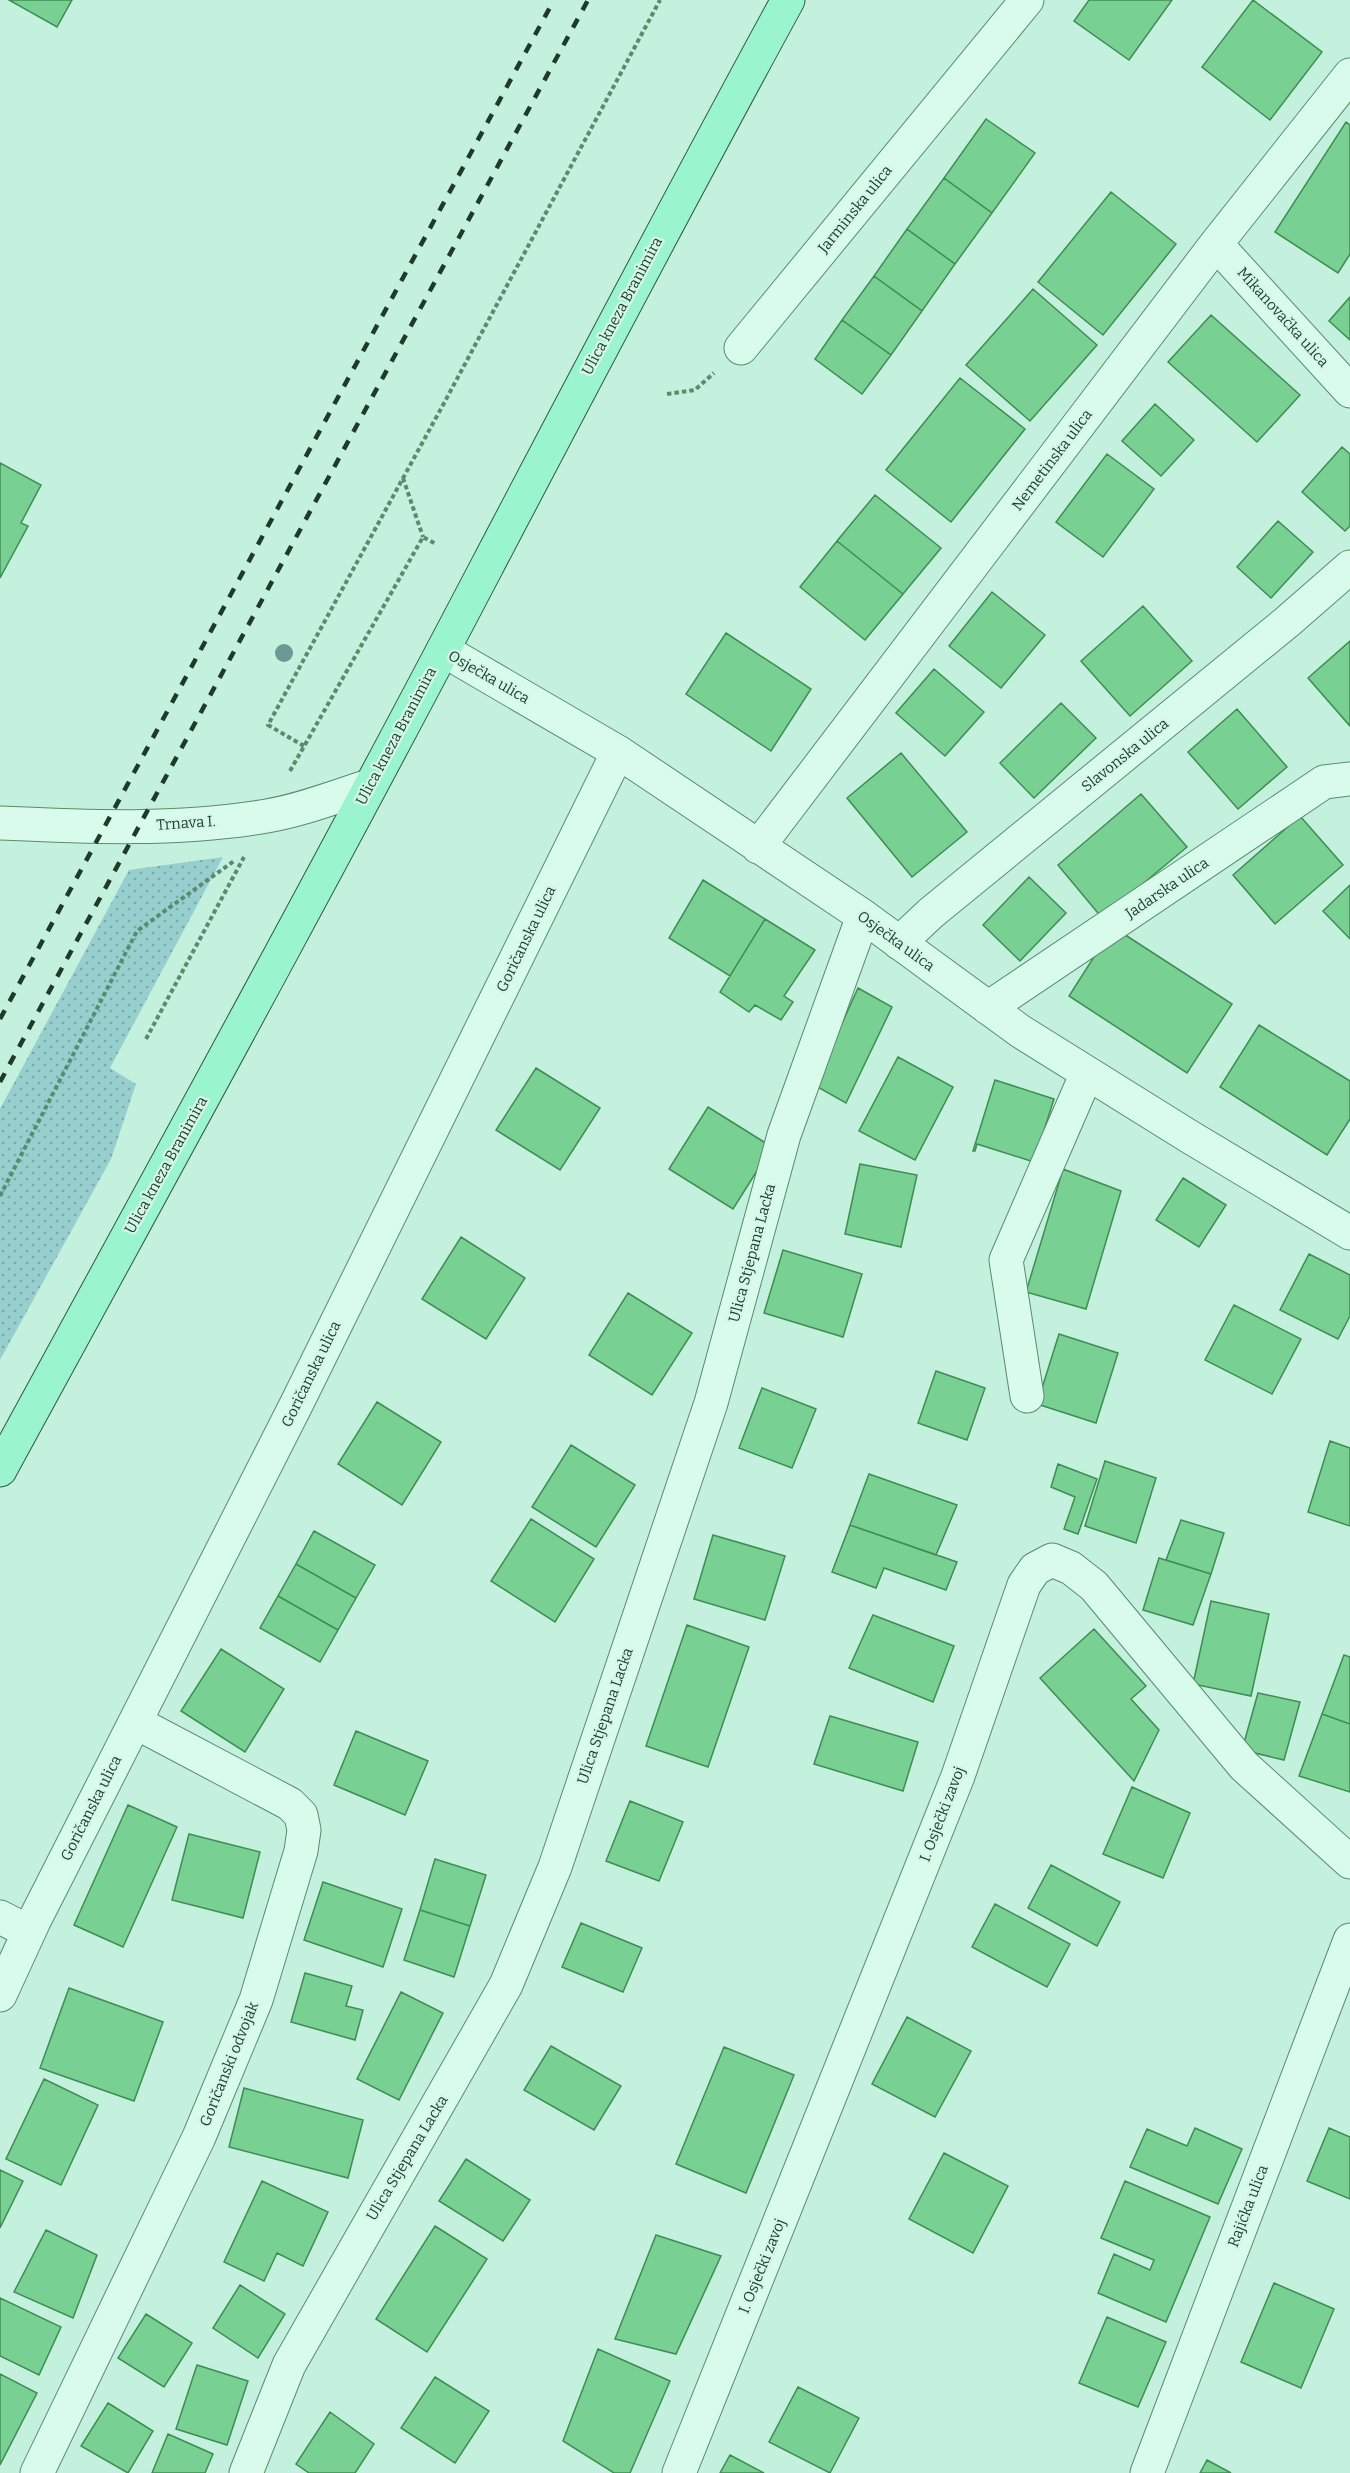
<svg xmlns="http://www.w3.org/2000/svg" width="1350" height="2473" viewBox="0 0 1350 2473" font-family="Bitter,serif">
	<defs>
		<pattern id="grass-dots" width="8" height="8" patternUnits="userSpaceOnUse" patternTransform="scale(1.5)"><rect width="8" height="8" fill="#97cfcf"/><path d="M2 2h.1M6 6h.1" fill="none" stroke="#7ba9a8" stroke-width="1.8" stroke-linecap="round"/></pattern>
	</defs>
	<rect width="100%" height="100%" fill="#c4f0de"/>
	<path fill="url(#grass-dots)" d="M223,857l-113,211 26,16 -25,75 -111,201v-251l129,-239z"/>
	<path fill="#78d092" stroke="#3e8d53" stroke-width="1.5" d="M9,0h63l-15,27z
		M1089,0h83l-43,60 -55,-39z
		M1253,0l69,52 -52,68 -68,-53z
		M986,119l49,34 -43,60 -48,-35z
		M1346,122l4,3v129l-12,19 -63,-41z
		M944,178l48,35 -37,51 -48,-35z
		M1111,192l65,52 -73,91 -65,-53z
		M907,229l48,35 -33,47 -48,-35z
		M874,276l48,35 -31,44 -49,-35z
		M1033,289l64,56 -67,76 -64,-56z
		M1350,297v43l-21,-19z
		M1211,315l89,80 -43,47 -89,-80z
		M842,320l49,35 -29,39 -47,-35z
		M960,378l65,51 -74,93 -65,-52z
		M1155,404l39,36 -33,36 -39,-35z
		M1342,447l8,7v72l-5,5 -43,-39z
		M1107,454l47,35 -51,68 -47,-35z
		M0,463l41,22 -20,38 7,3 -28,52z
		M875,495l66,53 -38,46 -66,-53z
		M1278,521l35,31 -42,46 -34,-31z
		M837,541l66,53 -38,46 -65,-53z
		M992,592l53,43 -44,53 -52,-42z
		M1143,606l49,55 -62,55 -49,-55z
		M726,633l85,56 -40,62 -85,-57z
		M1350,641v85l-42,-48z
		M934,669l50,43 -39,44 -49,-43z
		M1061,703l35,35 -62,60 -34,-35z
		M1237,709l50,58 -49,42 -50,-57z
		M901,753l66,79 -55,45 -65,-79z
		M1141,794l46,53 -85,71 -44,-53z
		M1300,816l43,49 -68,59 -42,-49z
		M1029,877l37,36 -46,48 -37,-36z
		M703,880l62,39 -35,57 -61,-38z
		M1350,885v54l-27,-28z
		M765,919l50,31 -31,46 9,6 -12,18 -26,-15 -6,7 -29,-20z
		M1113,927l119,77 -45,69 -118,-77z
		M858,988l34,19 -46,96 -32,-18z
		M1259,1025l91,56v38l-23,36 -107,-68z
		M898,1057l55,30 -38,73 -56,-29z
		M536,1068l64,40 -40,62 -64,-40z
		M995,1080l59,19 -20,63 -57,-18 -2,7h-2z
		M708,1107l64,40 -39,62 -64,-40z
		M860,1164l57,11 -16,72 -56,-13z
		M1063,1169l58,22 -35,118 -60,-17z
		M1183,1178l43,27 -27,42 -43,-27z
		M461,1237l64,41 -39,61 -64,-40z
		M783,1250l79,24 -19,63 -79,-24z
		M1309,1254l41,21v41l-12,23 -58,-29z
		M628,1293l64,40 -40,62 -63,-40z
		M1234,1305l67,34 -29,55 -67,-34z
		M1059,1334l59,19 -22,70 -59,-19z
		M936,1371l49,17 -18,52 -49,-17z
		M762,1388l54,21 -24,59 -53,-20z
		M377,1402l64,40 -39,63 -64,-41z
		M1330,1441l20,7v78l-42,-14z
		M571,1445l64,40 -39,62 -64,-40z
		M1105,1461l51,17 -20,65 -51,-17z
		M1058,1464l39,15 -19,55 -14,-5 11,-32 -24,-10z
		M869,1474l88,31 -21,50 -86,-30z
		M531,1519l63,40 -39,63 -64,-41z
		M1181,1520l43,13 -13,41 -45,-14z
		M850,1525l107,37 -11,28 -62,-22 -8,20 -44,-16z
		M314,1531l61,34 -19,33 -60,-34z
		M713,1535l72,21 -20,64 -71,-21z
		M1159,1558l52,16 -18,51 -50,-15z
		M296,1564l60,34 -18,32 -60,-34z
		M278,1596l60,34 -18,32 -60,-34z
		M1211,1601l58,13 -18,82 -58,-12z
		M873,1615l81,31 -21,56 -84,-34z
		M687,1625l62,22 -41,120 -62,-21z
		M1094,1629l52,57 -15,13 28,31 -25,51 -94,-103z
		M221,1649l63,40 -39,63 -64,-41z
		M1344,1655l6,2v67l-28,-10z
		M1258,1693l42,9 -16,58 -42,-10z
		M1322,1714l28,10v68l-51,-16z
		M830,1716l88,26 -15,49 -89,-27z
		M356,1731l72,30 -23,54 -71,-30z
		M1132,1787l58,26 -27,65 -60,-24z
		M630,1801l53,21 -24,59 -53,-20z
		M128,1805l49,22 -54,120 -49,-22z
		M189,1834l71,18 -17,66 -71,-18z
		M435,1859l51,16 -16,51 -50,-16z
		M1051,1865l69,37 -23,44 -69,-38z
		M323,1882l79,27 -19,58 -79,-27z
		M995,1904l75,40 -23,43 -75,-40z
		M420,1910l50,16 -16,51 -50,-17z
		M581,1923l61,25 -19,44 -61,-25z
		M305,1973l47,13 -6,20 17,4 -8,30 -64,-18z
		M69,1988l94,34 -29,79 -94,-33z
		M401,1992l42,21 -44,87 -42,-21z
		M907,2017l64,34 -36,66 -63,-33z
		M551,2046l70,40 -27,44 -70,-40z
		M724,2047l70,28 -48,118 -70,-29z
		M44,2079l54,26 -37,80 -55,-26z
		M244,2088l119,32 -15,58 -119,-31z
		M1195,2128l47,21 -24,55 -88,-37 17,-38 40,17z
		M1329,2128l21,9v62l-43,-18z
		M944,2153l64,33 -35,67 -64,-34z
		M466,2159l64,41 -27,41 -64,-40z
		M0,2170l23,11 -23,47z
		M262,2181l66,31 -25,54 -26,-13 -13,28 -40,-19z
		M1125,2181l85,36 -44,105 -68,-29 16,-39 36,16 4,-10 -53,-22z
		M435,2226l52,33 -60,93 -51,-33z
		M46,2230l51,25 -24,63 -59,-26z
		M656,2235l65,21 -45,98 -61,-15z
		M1274,2283l60,26 -33,79 -60,-26z
		M240,2285l45,29 -27,44 -45,-30z
		M0,2298l61,29 -22,48 -39,-19z
		M146,2314l46,29 -28,44 -46,-29z
		M1107,2317l59,25 -28,65 -59,-24z
		M598,2349l72,32 -40,92h-16l-51,-32z
		M197,2365l51,16 -21,64 -51,-16z
		M0,2374l37,19 -37,72z
		M435,2377l54,34 -34,52 -54,-35z
		M798,2387l61,31 -29,55 -61,-31z
		M108,2403l45,28 -25,42 -47,-27z
		M330,2412l44,32 -19,29h-46l-13,-9z
		M168,2434l45,20 -8,19h-53z
		M730,2455l34,18h-44z
		M1207,2460l24,13h-31z"/>
	<g fill="none" stroke-linecap="round" stroke-linejoin="round">
		<g stroke="#598c6e" stroke-width="35">
			<path id="minor" d="M1216,244l134,147
				M741,348l286,-348
				M443,650l175,102 245,164 157,115 170,106 160,96
				M0,823c88,4 179,8 267,-7 35,-6 68,-19 102,-30
				M758,847l458,-603 134,-169
				M899,943l32,-30 356,-291 63,-55
				M988,1008l336,-226 26,-3
				M1027,1396l-21,-136 81,-187
				M0,1917l29,15
				M0,1995l34,-74 263,-518 321,-651
				M37,2473l162,-336 57,-137 45,-149 3,-21 -3,-15 -11,-11 -155,-82
				M246,2473l43,-108 217,-380 49,-118 156,-464 73,-268 79,-219
				M679,2473l279,-697 66,-191 11,-16 17,-9 19,8 23,18 150,180 106,96
				M1147,2473l203,-533"/>
		</g>
		<g stroke="#2d5a3d" stroke-width="35">
			<path id="major" d="M0,1470c163,-299 327,-598 485,-900 100,-191 200,-381 303,-570"/>
		</g>
		<path stroke="#598c6e" stroke-width="4" stroke-dasharray="4.5 3" stroke-linecap="butt" d="M667,394l28,-4 19,-17
			M403,478l20,59
			M304,746l-36,-21 175,-320 217,-405
			M290,771l133,-234 13,7
			M146,1039l98,-182
			M0,1196l137,-265 97,-70"/>
		<use href="#minor" stroke="#d8fbec" stroke-width="33"/>
		<use href="#major" stroke="#9af5ce" stroke-width="33"/>
		<path stroke="#1e3b29" stroke-width="4.5" stroke-dasharray="10 10" stroke-linecap="butt" d="M0,1019l554,-1019
			M0,1082l588,-1082"/>
	</g>
	<circle fill="#6b9995" cx="284" cy="653" r="9"/>
	<g text-anchor="middle" dominant-baseline="central" stroke-width="4.5" stroke-linejoin="round" paint-order="stroke">
		<g font-size="15" fill="#1e3b29" stroke="#d4f7e9">
			<text transform="translate(855 209) rotate(-51)">Jarminska ulica</text>
			<text transform="translate(622 306) rotate(-62)">Ulica kneza Branimira</text>
			<text transform="translate(1283 317) rotate(48)">Mikanovačka ulica</text>
			<text transform="translate(1052 460) rotate(-53)">Nemetinska ulica</text>
			<text transform="translate(489 677) rotate(30)">Osječka ulica</text>
			<text transform="translate(396 736) rotate(-62)">Ulica kneza Branimira</text>
			<text transform="translate(1125 755) rotate(-39)">Slavonska ulica</text>
			<text transform="translate(186 823) rotate(-4)">Trnava I.</text>
			<text transform="translate(1167 888) rotate(-34)">Jadarska ulica</text>
			<text transform="translate(526 939) rotate(-64)">Goričanska ulica</text>
			<text transform="translate(896 941) rotate(36)">Osječka ulica</text>
			<text transform="translate(166 1165) rotate(-61)">Ulica kneza Branimira</text>
			<text transform="translate(752 1253) rotate(-75)">Ulica Stjepana Lacka</text>
			<text transform="translate(311 1374) rotate(-64)">Goričanska ulica</text>
			<text transform="translate(605 1716) rotate(-71)">Ulica Stjepana Lacka</text>
			<text transform="translate(91 1808) rotate(-63)">Goričanska ulica</text>
			<text transform="translate(942 1814) rotate(-69)">I. Osječki zavoj</text>
			<text transform="translate(229 2064) rotate(-68)">Goričanski odvojak</text>
			<text transform="translate(407 2158) rotate(-59)">Ulica Stjepana Lacka</text>
			<text transform="translate(1248 2206) rotate(-69)">Rajićka ulica</text>
			<text transform="translate(762 2266) rotate(-68)">I. Osječki zavoj</text>
		</g>
	</g>
</svg>
